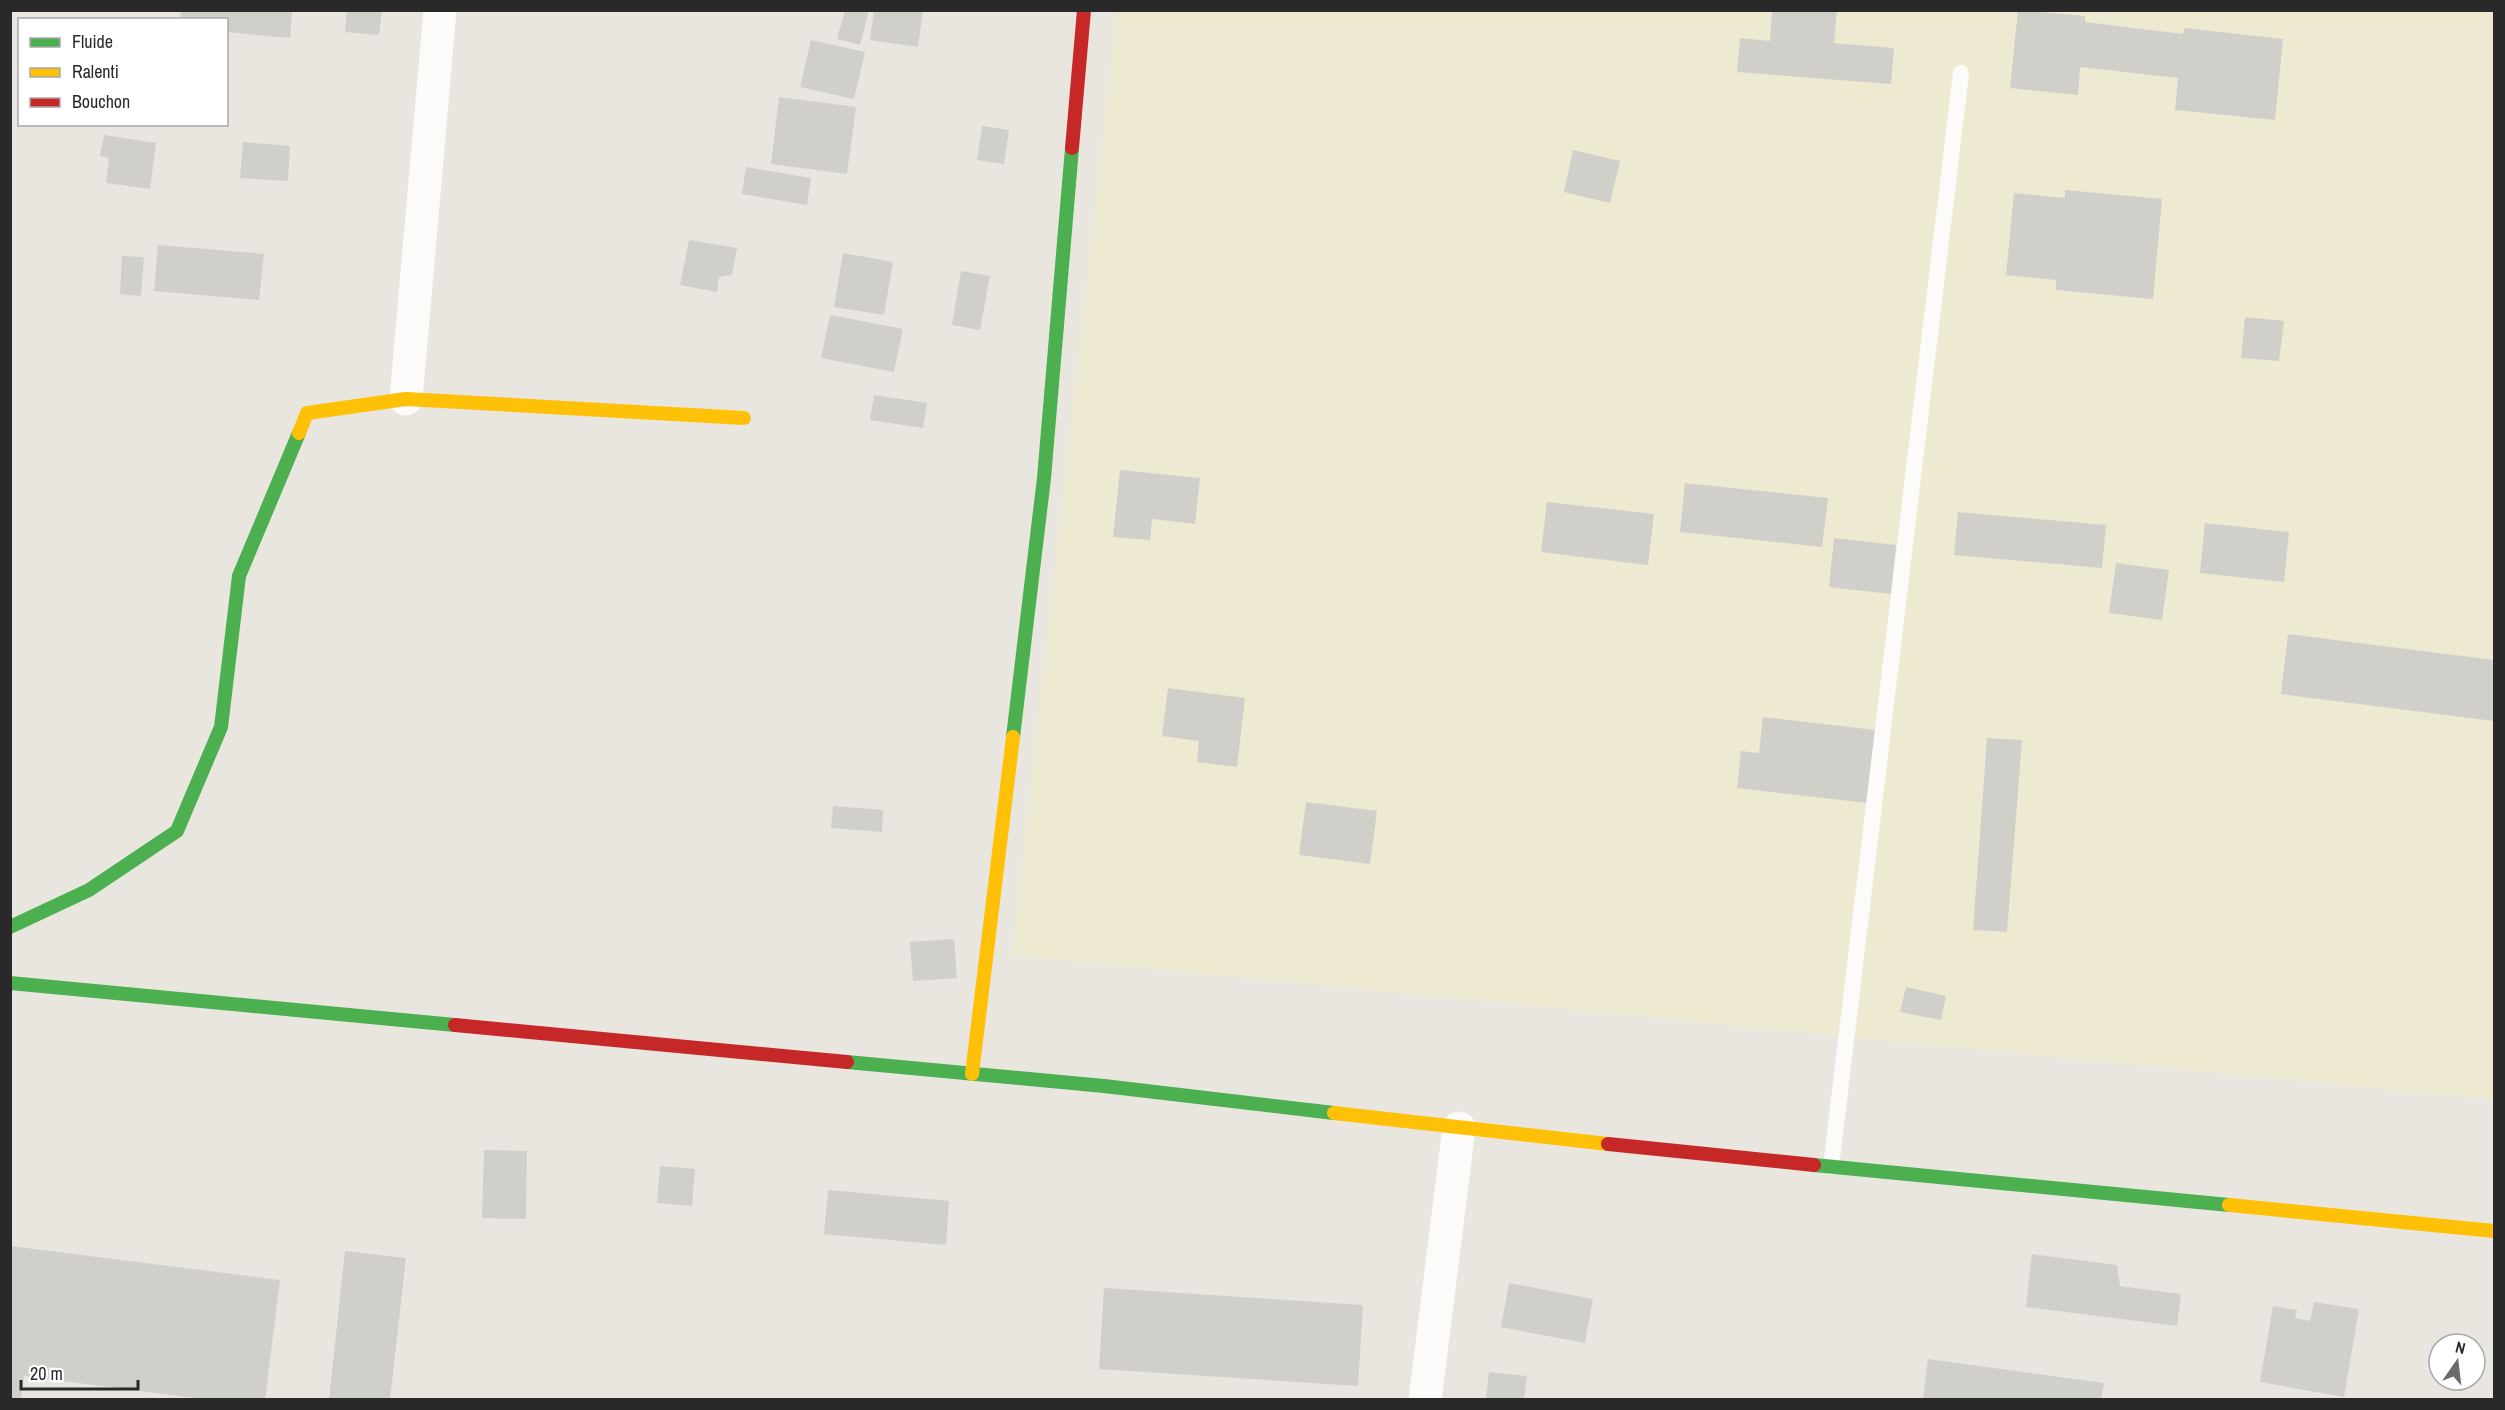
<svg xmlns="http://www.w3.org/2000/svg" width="2505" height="1410" viewBox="0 0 2505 1410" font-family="'Archivo Narrow',sans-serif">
	<rect width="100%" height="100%" fill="#e8e6de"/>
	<path fill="#edead1" d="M1117,11h1377v1089l-1482,-145z"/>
	<path fill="#d1cfc9" d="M181,10h111l-2,28 -64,-6v-12h-46z
		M347,10h35l-3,25 -34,-3z
		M845,10h24l-9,35 -23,-6z
		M874,10h49l-5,37 -48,-7z
		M1772,10h65l-3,33 60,5 -3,36 -154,-12 3,-34 30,3z
		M2018,10l67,6v6l98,12 1,-6 99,11 -8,81 -100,-10 3,-32 -98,-11 -2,28 -68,-7z
		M811,40l54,12 -11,47 -54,-12z
		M779,97l77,10 -9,67 -76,-10z
		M982,126l27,4 -5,34 -27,-4z
		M104,135l52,8 -6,46 -44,-6 3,-25 -9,-2z
		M243,142l47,4 -2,35 -48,-3z
		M1573,150l47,11 -10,42 -46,-11z
		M746,167l65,11 -4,27 -65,-11z
		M2065,190l97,9 -9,100 -97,-9v-10l-50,-5 8,-82 51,5z
		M689,240l48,8 -5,27 -13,2 -2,15 -37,-7z
		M158,245l106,9 -5,46 -105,-9z
		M843,253l50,9 -9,53 -50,-8z
		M122,256l22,1 -3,39 -21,-2z
		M961,271l29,5 -10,54 -28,-5z
		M830,315l73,14 -9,43 -73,-14z
		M2245,317l39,4 -5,40 -38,-3z
		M874,395l53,8 -4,25 -53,-8z
		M1120,470l80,8 -5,46 -43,-5 -2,21 -37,-3z
		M1685,483l143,15 -6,49 -142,-15z
		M1547,502l107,12 -6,51 -107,-13z
		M1958,512l148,13 -4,43 -148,-13z
		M2205,523l84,9 -5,50 -84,-9z
		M1834,538l62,7 -5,49 -62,-7z
		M2116,563l53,7 -7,50 -53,-7z
		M2288,634l206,26v61l-213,-27z
		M1168,688l77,10 -8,69 -40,-5 2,-21 -37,-5z
		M1763,717l112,13 -8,73 -130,-15 4,-37 18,2z
		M1987,738l35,2 -15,192 -34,-2z
		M1306,802l71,9 -7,53 -71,-9z
		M833,806l50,4 -1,22 -51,-4z
		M954,939l3,39 -44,3 -3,-39z
		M1906,987l40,9 -5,24 -41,-8z
		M484,1150l43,1 -1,68 -44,-1z
		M660,1166l35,3 -3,37 -35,-3z
		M828,1190l121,11 -3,44 -122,-11z
		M10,1246l270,34 -15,120h-55l-186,-24 -3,24h-11z
		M345,1251l61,7 -16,142h-61z
		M2032,1254l85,11 3,21 61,8 -4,32 -151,-19z
		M1509,1283l84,16 -8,44 -84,-16z
		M1104,1288l259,17 -5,81 -259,-17z
		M2314,1302l45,7 -15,88 -84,-15 13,-76 24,4 -2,8 15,3z
		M1928,1359l176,24 -3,17h-178z
		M1489,1372l38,4 -3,24h-38z"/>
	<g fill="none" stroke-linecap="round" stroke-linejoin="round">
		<path stroke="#fcfbfa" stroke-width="16" d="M1831,1167l130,-1094"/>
		<path stroke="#fcfbfa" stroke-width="33" d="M406,399l34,-389
			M1425,1400l34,-272"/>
		<path stroke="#4caf50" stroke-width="14" d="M1013,737l31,-259 28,-330
			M10,927l79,-37 88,-59 44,-104 18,-151 60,-143
			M10,983l445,42
			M847,1062l257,24 230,27
			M1814,1165l415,40"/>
		<path stroke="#ffc107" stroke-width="14" d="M299,433l8,-20 99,-14 338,19
			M972,1074l41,-337
			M1334,1113l274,31
			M2229,1205l265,26"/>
		<path stroke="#c62828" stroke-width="14" d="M1072,148l12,-138
			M455,1025l392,37
			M1608,1144l206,21"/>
	</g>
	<rect width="2505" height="1410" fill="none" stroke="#292929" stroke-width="24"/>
	<rect x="18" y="18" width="210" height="108" fill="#ffffff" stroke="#a9a9a9" stroke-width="1.5"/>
	<rect x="30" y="38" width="30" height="9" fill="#4caf50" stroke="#a9a9a9" stroke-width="1.5"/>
	<text x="72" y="48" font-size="18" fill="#292929">Fluide</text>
	<rect x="30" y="68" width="30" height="9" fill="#ffc107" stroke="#a9a9a9" stroke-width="1.5"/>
	<text x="72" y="78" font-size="18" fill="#292929">Ralenti</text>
	<rect x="30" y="98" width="30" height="9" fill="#c62828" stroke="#a9a9a9" stroke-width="1.5"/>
	<text x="72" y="108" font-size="18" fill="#292929">Bouchon</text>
	<g transform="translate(2457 1362) rotate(14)"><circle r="28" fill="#ffffff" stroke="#a9a9a9" stroke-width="1.5"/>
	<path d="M0-4.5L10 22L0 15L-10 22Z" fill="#6c6b68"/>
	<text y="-9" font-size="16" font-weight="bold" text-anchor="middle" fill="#292929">N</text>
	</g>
	<path d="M21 1380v9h117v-9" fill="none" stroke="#292929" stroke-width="3"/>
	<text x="30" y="1380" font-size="18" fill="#292929" stroke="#ffffff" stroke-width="4.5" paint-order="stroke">20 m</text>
</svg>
